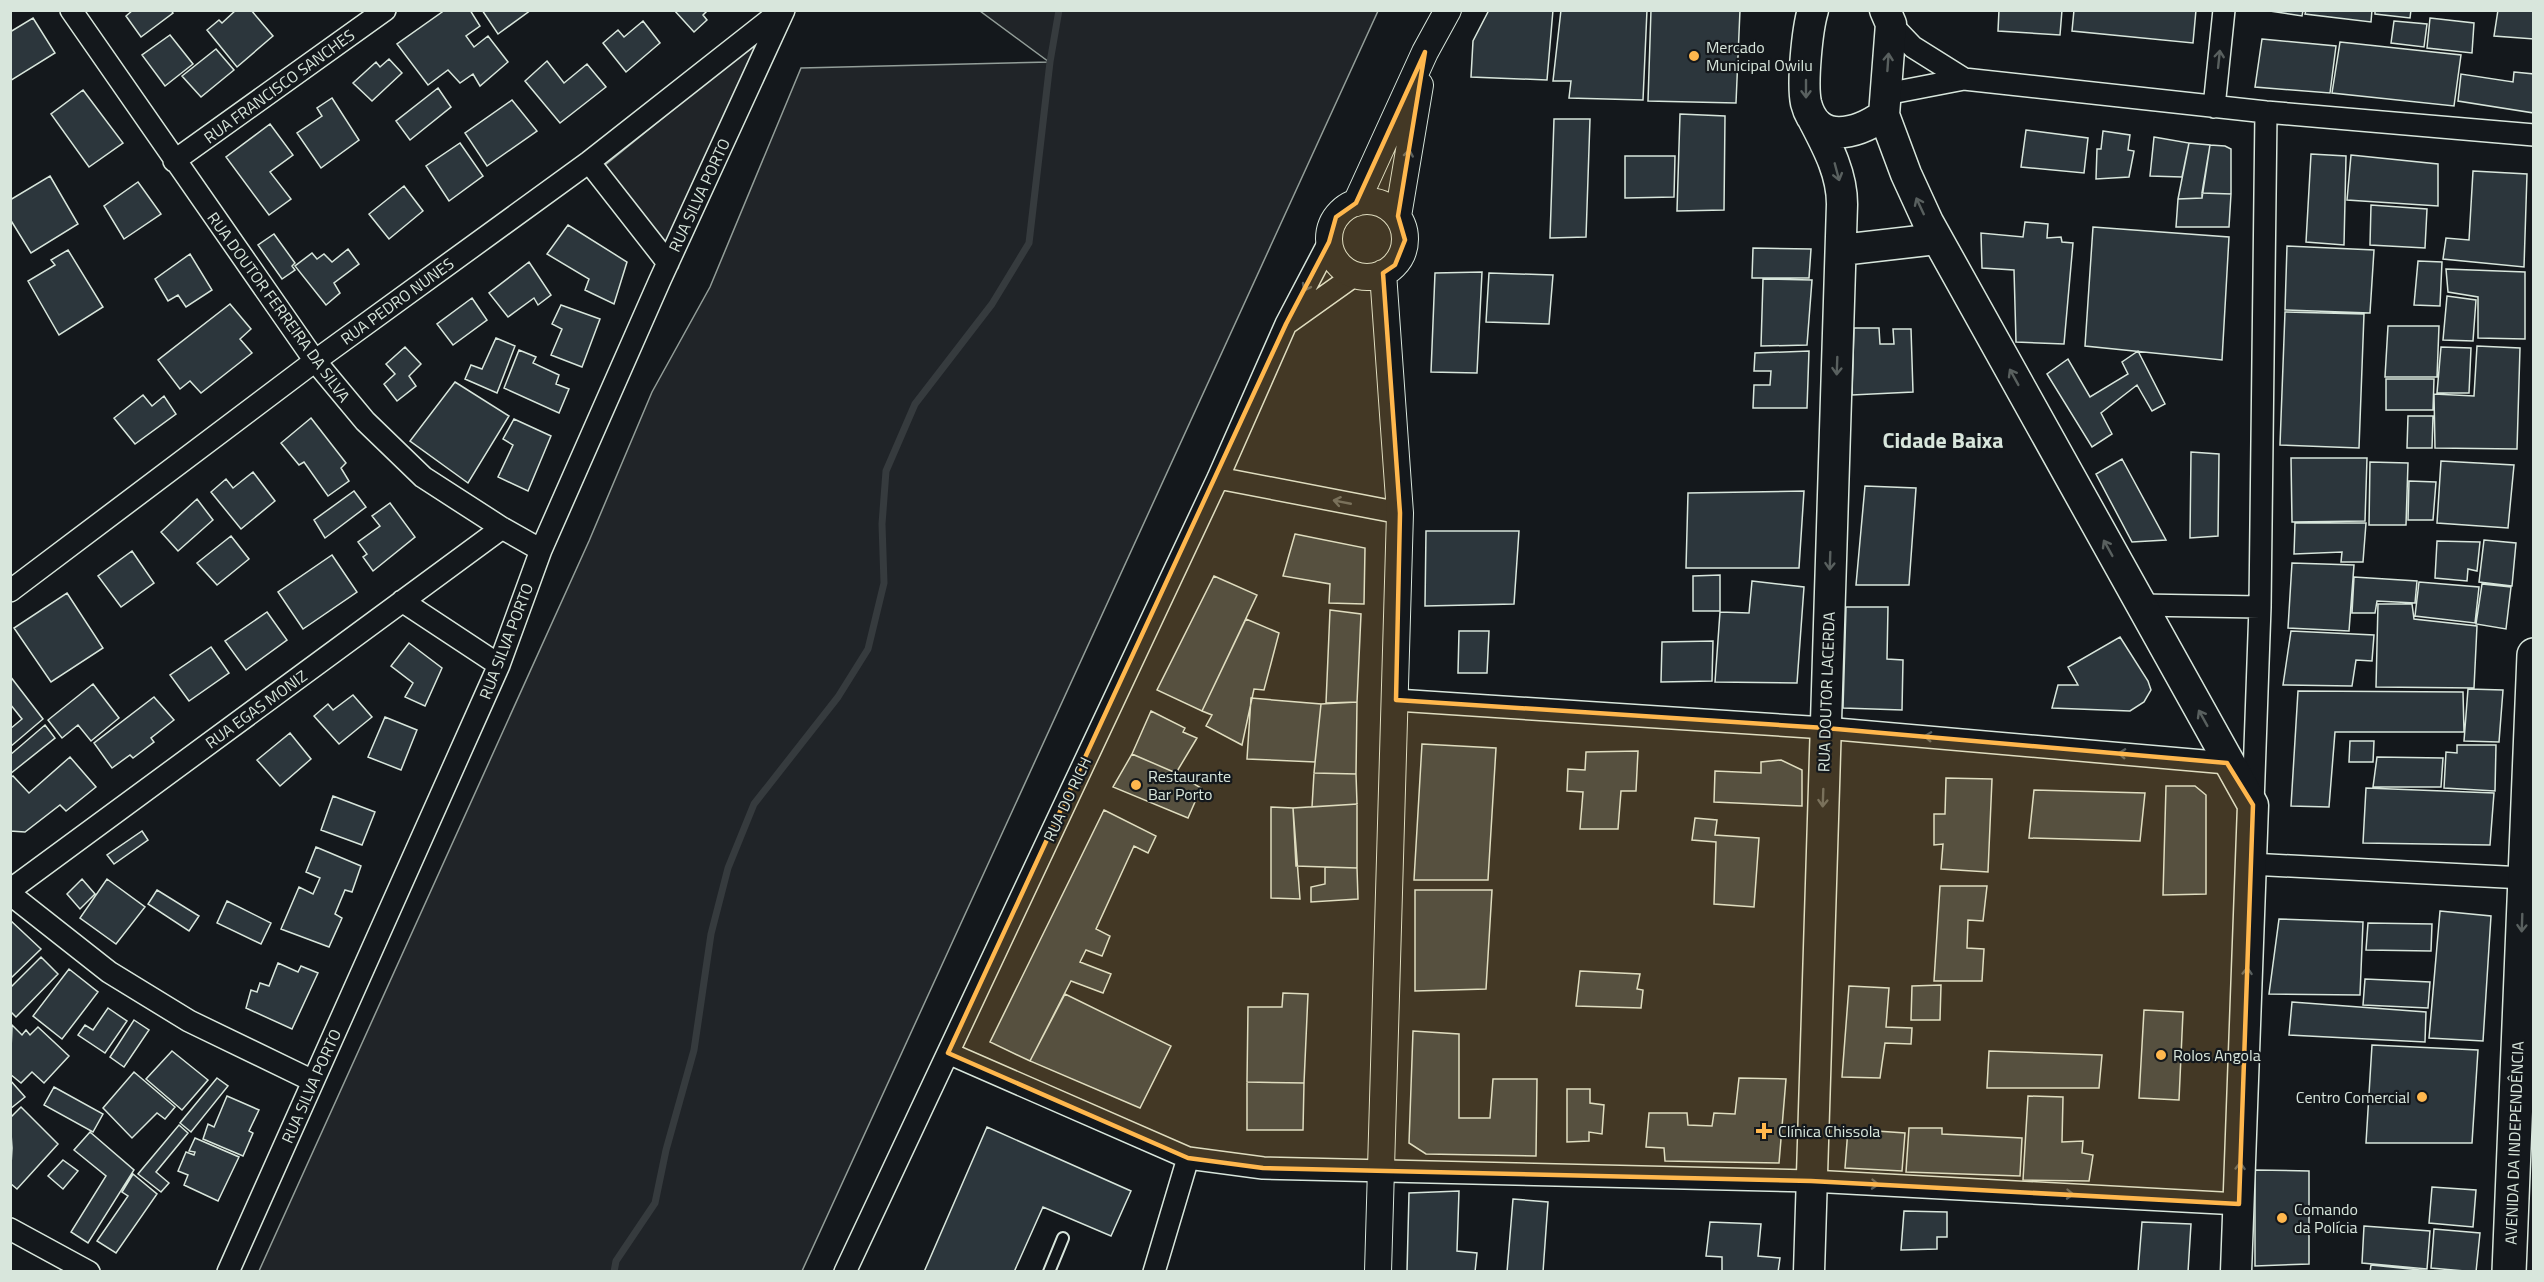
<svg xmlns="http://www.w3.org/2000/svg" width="2544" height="1282" viewBox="0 0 2544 1282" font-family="'Titillium Web',sans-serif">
	<rect width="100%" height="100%" fill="#14181c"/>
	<path fill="#202428" stroke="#939e99" stroke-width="1.5" d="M980,11h398l-576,1260h-543l330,-730 63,-149 58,-105 91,-219 248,-6z
		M762,37l-96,211 -62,-82z"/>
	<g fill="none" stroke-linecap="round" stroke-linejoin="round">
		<path stroke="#363b3e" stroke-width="7" d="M614,1272l2,-11 39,-58 11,-53 28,-100 17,-116 17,-66 26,-64 84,-107 30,-48 16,-66 -2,-59 4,-53 29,-67 77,-100 37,-61 21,-181 9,-52"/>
	</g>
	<path fill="#2c363c" stroke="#d8e6dc" stroke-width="1.5" d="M133,10h38l2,3 -32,24 -15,-21z
		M236,10h15l22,26 -36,31 -30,-37 12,-10 3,3z
		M445,10h25l10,16 -14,10 8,11 14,-11 20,26 -28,24 -7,-12 -13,9 -12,-13 -20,15 -31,-41z
		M482,10h49l-33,24z
		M674,10h34l-5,5 4,5 -13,12z
		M1489,10h64l-6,70 -76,-3 2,-36z
		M1561,10h86l-4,90 -74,-2 2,-17h-18z
		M1651,10h89l-4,93 -88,-2z
		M1999,10h63l-2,25 -62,-4z
		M2074,10h122l-3,33 -121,-12z
		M2263,10h40l-1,6z
		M2306,10h66l-1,12 -66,-8z
		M2375,10h36l-1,8 -35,-4z
		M2498,10h36v29l-40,-3z
		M33,18l22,35 -45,28v-49z
		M2430,18l44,5 -2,30 -45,-5z
		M643,21l17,22 -34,29 -23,-29 15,-13 6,7z
		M2394,21l33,3 -3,23 -33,-4z
		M170,35l23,29 -28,22 -23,-31z
		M2262,39l74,7 -6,47 -75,-6z
		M2340,42l121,13 -7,51 -122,-13z
		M216,49l18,21 -33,27 -19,-21z
		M389,59l13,14 -30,28 -19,-18 23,-21 4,5z
		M547,61l17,22 23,-19 19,23 -46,36 -35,-42z
		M2514,72l20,2v39l-76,-12 3,-27 52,8z
		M438,88l13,19 -41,33 -14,-19z
		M83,90l40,53 -34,24 -38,-53z
		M332,98l27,42 -38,28 -24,-35 25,-17 -5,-8z
		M512,100l25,31 -50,35 -22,-33z
		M1680,114l45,2 -1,94 -47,1z
		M1554,119h36l-4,118 -36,1z
		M270,124l23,31 -23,17 21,27 -22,16 -43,-58z
		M2026,130l62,8 -4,35 -63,-6z
		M2103,131l27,4 -2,15 6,1 -5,26 -33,2 1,-30h4z
		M2154,137l35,6 -7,34 -32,-1z
		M460,143l23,33 -34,25 -23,-35z
		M2189,143l21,2 -8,53 -24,1z
		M2210,145l15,1 6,3v45l-29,-1z
		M2311,154l35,2 -2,89 -38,-3z
		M2351,155l87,9v42l-91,-6z
		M1625,156h50l-1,41 -49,1z
		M2473,171l54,3 -3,93 -81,-8 3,-21 23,2z
		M50,176l28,48 -47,29 -21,-34v-19z
		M138,182l23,32 -37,25 -20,-33z
		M404,186l19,25 -34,28 -20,-25z
		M2202,193l29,1 -2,33h-53l2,-28 24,-1z
		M2371,205l56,4 -2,39 -55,-3z
		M2025,222l23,2 -1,14 14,-1 1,5 11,1 -9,101 -48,-2 -2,-72 -32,-2 -1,-35 42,4z
		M568,225l59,37 -13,42 -29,-14 4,-11 -42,-25z
		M2093,227l136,10 -7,123 -137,-14z
		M274,234l21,29 -3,3 3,4 -13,9 -24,-34z
		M2287,246l87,4 -4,63 -85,-3z
		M1753,248l58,1 -2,29h-57z
		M348,249l11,15 -25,19 6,10 -14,12 -31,-39 17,-13 5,6 7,-5 8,8z
		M68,250l35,57 -44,28 -31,-54 27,-16 -4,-5z
		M190,254l22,36 -26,17 -8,-12 -10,6 -13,-22z
		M2418,261l24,1 -2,44 -26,-1z
		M529,262l22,33 -13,10 -4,-7 -26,19 -19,-24z
		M2446,269l79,3v67l-47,-1v-41l-30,-5z
		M1482,272l-5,101 -46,-1 4,-99z
		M1489,273l64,2 -4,49 -63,-2z
		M1763,279l49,1 -5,65 -46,1z
		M2447,296l29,4 -3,41 -30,-1z
		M472,298l15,22 -34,25 -16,-21z
		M230,304l21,25 -11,10 12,14 -51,40 -11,-12 -10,8 -22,-29z
		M561,305l39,14 -18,48 -31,-12 11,-26 -10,-5z
		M2285,312l79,2 -5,134 -79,-3z
		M2388,326h51l-2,51h-52z
		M1854,328h25l1,16h14l-1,-15h18l2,63 -61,3z
		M496,338l19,8 -18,47 -32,-14 6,-14 11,4z
		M2477,346l43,2 -3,101 -82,-1 -1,-54 40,2z
		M405,347l16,17 -12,12 7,10 -19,15 -13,-17 11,-10 -9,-10z
		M2441,347l30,1 -2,45h-32z
		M519,350l17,7 -3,6 26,12 -3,9 13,5 -10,24 -55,-25z
		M1809,351l-2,57h-54l1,-23h16l1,-14h-17l1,-18z
		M2138,351l27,53 -13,7 -15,-26 -36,28 11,21 -20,13 -45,-73 21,-15 22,38 38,-23 -6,-12z
		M2386,379h48l-1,31h-47z
		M455,382l54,34 -41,67 -58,-42z
		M143,395l9,11 12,-10 12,18 -41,30 -21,-26z
		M2408,416h25l-1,32h-25z
		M311,418l35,45 -5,5 8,13 -21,15 -24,-34 -5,3 -18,-22z
		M514,419l37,17 -23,55 -30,-14 15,-32 -10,-6z
		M2191,452l28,2 -1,82 -28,2z
		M2291,458h76l-2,63 -73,1z
		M2122,459l44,81 -34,2 -36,-68z
		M2441,461l73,4 -6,63 -71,-5z
		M2370,462l38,1 -2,62h-37z
		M253,472l22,29 -34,28 -30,-37 15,-13 7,9z
		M2409,481l27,1 -3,38h-25z
		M1865,486l51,2 -7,97h-53z
		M354,491l12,16 -41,31 -11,-18z
		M1804,491l-5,77h-113l2,-75z
		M197,499l16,21 -35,31 -17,-19z
		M390,503l25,34 -42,34 -10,-14 4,-3 -9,-12 22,-16 -8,-10z
		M2295,523h71l-3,39h-22l1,-10 -48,2z
		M1426,531h93l-5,73 -89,2z
		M1295,534l70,14 -1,56 -35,-1 1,-19 -47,-8z
		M231,536l18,23 -32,26 -20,-22z
		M2484,540l32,3 -4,43 -33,-4z
		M2437,541l43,1 -3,29 -9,-2 -1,12 -32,-3z
		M132,551l22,32 -33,24 -23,-31z
		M332,555l25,37 -54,37 -25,-37z
		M2292,563l62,2 -5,66 -61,-3z
		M1720,575v36h-27v-35z
		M1214,576l43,19 -55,116 -45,-21z
		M2354,577l63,4 -2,22 -38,-2 -2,12h-23z
		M1752,581l52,6 -7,96 -82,-1 5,-70 29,1z
		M2419,582l60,5 -4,36 -60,-7z
		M2482,584l29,3 -5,42 -30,-5z
		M67,593l36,55 -52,34 -37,-54z
		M2378,604h34l2,15 63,7 -3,62 -98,-1z
		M1846,607h42l-1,52 16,1 -1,50 -59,-2z
		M1330,610l31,4 -4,88 -31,1z
		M267,612l20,28 -41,30 -21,-29z
		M1246,619l33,14 -15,57 -10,-1 -12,56 -36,-19 6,-11 -10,-4z
		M1459,631h30l-2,42h-29z
		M2291,631l83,4 -2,26 -16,-1 -4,26 -69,-1z
		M2120,637l28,44 3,9 -7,12 -14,9 -78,-3 6,-23h20l-10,-18z
		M1713,641l-1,40 -51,1 1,-40z
		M409,643l33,25 -17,38 -20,-9 8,-14 -22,-17z
		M211,647l18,26 -40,28 -19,-26z
		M10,676l33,43 -33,28v-18l12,-10 -12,-15z
		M93,684l26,34 -28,23 -13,-16 -16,13 -14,-18z
		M2468,689l35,1 -4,52 -35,-1z
		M2298,691l165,1 1,40h-129l-6,75 -38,-1z
		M353,695l19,22 -33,27 -25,-28 14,-12 5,6z
		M154,697l20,23 -23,18 3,4 -21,16 -3,-3 -18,13 -18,-25z
		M1251,698l70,6 -6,58 -68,-3z
		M1357,702l-1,72 -42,-1 7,-69z
		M1151,711l34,17 -2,4 14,6 -21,35 -44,-19z
		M385,717l32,13 -16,40 -33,-13z
		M45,725l10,13 -45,36v-19z
		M290,733l21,26 -31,27 -23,-26z
		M2350,741h24l-1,21h-24z
		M1422,744l74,4 -8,132h-74z
		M2457,745h39l-1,46 -51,-3 2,-36 11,1z
		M1638,751l-2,40h-15l-3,38h-38l3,-37 -16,-1 1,-22 17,1 1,-18z
		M1132,754l44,19 25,15 -13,30 -75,-31z
		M70,757l26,30 -30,24 -6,-6 -35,27 -15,-1v-53l3,-2 16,17z
		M2377,757l66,1 -2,29h-68z
		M1781,760l21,10v36l-88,-4 1,-31 46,2v-11z
		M1314,773l42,1 1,30 -45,3z
		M1946,778l46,1 -4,93 -47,-3 2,-25 -9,1v-31h11z
		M2166,786h29l11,9v99l-43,1z
		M2366,788l128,5 -4,52 -127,-2z
		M2034,790l111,3 -5,48 -111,-3z
		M333,796l42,16 -13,33 -41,-15z
		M1357,804v64l-61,-2 -3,-58z
		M1271,807l22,1 7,91 -29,-1z
		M1104,810l52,26 -8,17 -14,-7 -38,83 14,7 -8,20 -16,-6 -6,12 31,12 -8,19 -32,-12 -41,80 -40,-19z
		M1695,818l22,2 -2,15 44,3 -5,69 -40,-3 2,-62 -24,-2z
		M142,831l6,9 -34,24 -7,-9z
		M316,847l45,19 -9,26 -7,-2 -10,24 7,4 -13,29 -48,-18 18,-42 14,7 7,-16 -14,-6z
		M1325,867l32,1 1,31 -47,3v-15l14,-3z
		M82,879l13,15 -15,15 -13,-15z
		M107,879l38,28 -29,37 -36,-26z
		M1940,886h47l-4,35 -15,-1 -1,28 17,1 -2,32h-48z
		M157,890l42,26 -10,15 -41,-27z
		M1415,890h77l-6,99 -71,2z
		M227,901l44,22 -10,21 -44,-21z
		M2440,911l51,5 -8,125 -54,-3z
		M2279,919l84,3 -3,73 -91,-1z
		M10,920l31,29 -31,30z
		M2368,923l64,1 -1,27 -65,-1z
		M41,957l17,17 -42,43 -6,-6v-23z
		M278,963l20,9 3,-6 17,7 -26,56 -46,-21 5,-18 6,2 3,-9 9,3z
		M69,969l29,23 -36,47 -29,-23z
		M1580,971l60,3 -3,15 6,1 -2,18 -65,-2z
		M2365,979l65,3 -2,26 -65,-3z
		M1941,985l-1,35h-29l1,-34z
		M1849,986l40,2 -3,39 26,1 -1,16 -26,-1 -5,35 -38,-1z
		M1283,993l25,1 -4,89 -57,-1 1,-75h34z
		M1065,994l106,52 -31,62 -110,-47z
		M2292,1002l134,10 -1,30 -136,-7z
		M108,1008l19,13 -22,32 -27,-18 7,-10 8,5z
		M2144,1010l39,2 -4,88 -40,-2z
		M134,1020l15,10 -25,37 -14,-10z
		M12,1025l10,10 4,-5 4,5 8,-8 31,29 -25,27 -12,-11 -11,11 -11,-9z
		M1413,1031l46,3v84h31l3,-39h44l-1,77 -110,-2 -17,-11z
		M2372,1045l106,5 -6,93h-106z
		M172,1051l36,29 -26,30 -36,-31z
		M1989,1051l113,4 -3,33h-112z
		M134,1072l41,35 -10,12 -8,-6 -25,25 -29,-30z
		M217,1078l11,8 -37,46 -11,-9z
		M1739,1078l47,1 -7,84 -114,-2 -1,-13 -18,-1 3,-34h38l1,12 24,1 2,-13 21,1z
		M10,1080l15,17 -15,12z
		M1247,1082l57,1 -1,47h-56z
		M54,1087l49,27 -10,18 -49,-27z
		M1567,1089h23v14l14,2 -2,29 -13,-2v9l-22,1z
		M227,1096l32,14 -10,21 4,2 -10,23 -40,-17 5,-15 6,3z
		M2028,1096l35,1 -1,45 21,-1 -1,12 11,2 -4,26 -66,-1z
		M21,1107l37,37 -41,45 -7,-6 2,-35 -2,-30z
		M179,1125l9,8 -32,39 13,11 -8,9 -23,-18z
		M987,1127l144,64 -20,45 -68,-29 -29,65h-90z
		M1909,1128h33v6l80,4 -2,38 -114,-4z
		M1848,1129l57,4 -3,38 -57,-3z
		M90,1132l44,38 -46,73 -17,-11 35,-56 -32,-26z
		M195,1138l44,19 -21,44 -34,-16 4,-10 -10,-4 8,-19 8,3 1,-3 -6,-1z
		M63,1160l15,11 -15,18 -15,-13z
		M2255,1170l54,1v93l-54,2z
		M133,1174l24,20 -41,59 -19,-12 31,-45 -6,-4z
		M2432,1187l44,3 -3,37 -44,-4z
		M1459,1191l-2,60 20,2 -2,19h-68l2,-79z
		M1513,1199l35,3 -5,70h-36z
		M1904,1211l43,1v25h-10v12l-36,1z
		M1710,1222l51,2 -3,32 22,2 -2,14h-56v-15l-16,-1z
		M2142,1222l49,2 -3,48h-50z
		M2364,1226l66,5 -3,38 -65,-6z
		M2434,1229l46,4 -4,39 -45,-4z
		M2371,1265l69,7h-70z"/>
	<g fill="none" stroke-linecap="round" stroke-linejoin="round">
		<g stroke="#d8e6dc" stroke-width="14">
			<path id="service" d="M1049,1272l14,-34"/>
		</g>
		<g stroke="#d8e6dc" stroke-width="24">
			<path id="minor" d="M71,10l244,351 50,60 58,56 79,51 39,22
				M1891,24l22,23 51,32
				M1886,94l78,-15 302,33 268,23
				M2214,107l10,-97
				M174,161l211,-151
				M589,162l79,101
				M1289,322l66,-47
				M1218,478l182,35
				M10,591l305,-230 274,-199 193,-152
				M402,601l97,64
				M2140,605l120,2
				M1396,700l429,28 402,35
				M2253,804l7,-197 6,-495
				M2250,864l274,14
				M10,890l492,-362
				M10,894l99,78 80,49 124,60
				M948,1053l240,105 75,10 548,13 428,23
				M10,1229l79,43
				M228,1272l271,-607 42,-115 119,-270 124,-270
				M845,1272l373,-794 68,-154 43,-82
				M1154,1272l34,-114"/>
		</g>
		<g stroke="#d8e6dc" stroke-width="28">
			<path id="tertiary" d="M1329 239a38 38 0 1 1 76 0a38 38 0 1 1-76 0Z
				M1356,203l69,-151 23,-42
				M1398,216l22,-131
				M1378,1272l22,-759 -17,-240"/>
		</g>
		<g stroke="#d8e6dc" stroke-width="33">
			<path id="secondary" d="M1813,10c-6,20 -11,74 -7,93 11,43 51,31 78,12
				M1885,10l6,14 -7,91 22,59 22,48 325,583 -17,467
				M1841,250l96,-11
				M1809,1272l33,-1068c0,-31 -15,-58 -29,-85"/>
		</g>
		<g stroke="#d8e6dc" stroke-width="36">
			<path id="primary" d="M2509,1272l25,-617"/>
		</g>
		<use href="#service" stroke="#14181c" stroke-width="10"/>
		<use href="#minor" stroke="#14181c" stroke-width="21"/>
		<use href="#tertiary" stroke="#14181c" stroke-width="26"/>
		<use href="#secondary" stroke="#14181c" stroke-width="30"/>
		<use href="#primary" stroke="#14181c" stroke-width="33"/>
	</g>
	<defs><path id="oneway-shaft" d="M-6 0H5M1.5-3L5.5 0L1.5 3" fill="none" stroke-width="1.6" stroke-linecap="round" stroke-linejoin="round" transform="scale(1.5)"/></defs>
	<g stroke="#59605f">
		<use href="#oneway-shaft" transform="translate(2219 59) rotate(-84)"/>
		<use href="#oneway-shaft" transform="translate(1888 62) rotate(-86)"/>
		<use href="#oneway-shaft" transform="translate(1806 89) rotate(90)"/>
		<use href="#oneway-shaft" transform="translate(1408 158) rotate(-81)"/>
		<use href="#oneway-shaft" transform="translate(1837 172) rotate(75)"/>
		<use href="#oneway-shaft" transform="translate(1920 206) rotate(-115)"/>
		<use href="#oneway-shaft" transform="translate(1308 283) rotate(117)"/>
		<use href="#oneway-shaft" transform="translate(1837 366) rotate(92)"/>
		<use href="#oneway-shaft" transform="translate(2014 377) rotate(-119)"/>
		<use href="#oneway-shaft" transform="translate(1342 502) rotate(-169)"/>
		<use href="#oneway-shaft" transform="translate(2108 548) rotate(-119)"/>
		<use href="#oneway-shaft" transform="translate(1830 561) rotate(92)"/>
		<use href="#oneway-shaft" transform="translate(2203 718) rotate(-119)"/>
		<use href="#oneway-shaft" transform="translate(1933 737) rotate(-175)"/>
		<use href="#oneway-shaft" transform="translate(2127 754) rotate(-175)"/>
		<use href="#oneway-shaft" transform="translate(1823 798) rotate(92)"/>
		<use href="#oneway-shaft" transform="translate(2522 923) rotate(92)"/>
		<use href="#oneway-shaft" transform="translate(2247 976) rotate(-88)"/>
		<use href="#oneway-shaft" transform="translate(2240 1171) rotate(-88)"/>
		<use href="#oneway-shaft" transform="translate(1870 1184) rotate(3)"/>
		<use href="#oneway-shaft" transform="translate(2065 1194) rotate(3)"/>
	</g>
	<path fill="#ffb74d" fill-opacity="0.2" stroke="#ffb74d" stroke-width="4.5" stroke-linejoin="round" d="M1425,52l-27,164 7,24 -10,25 -12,8 17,240 -4,187 429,28 402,35 26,42 -14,399 -428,-23 -548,-13 -75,-10 -240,-105 338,-729 43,-82 7,-25 20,-14z"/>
	<g fill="#ffb74d" stroke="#14181c" stroke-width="2">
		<circle cx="1694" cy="56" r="6"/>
		<circle cx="1136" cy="785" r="6"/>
		<circle cx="2161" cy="1055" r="6"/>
		<circle cx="2422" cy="1097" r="6"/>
		<path d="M1761 1122h6v6h6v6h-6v6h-6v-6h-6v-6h6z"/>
		<circle cx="2282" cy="1218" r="6"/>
	</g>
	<g text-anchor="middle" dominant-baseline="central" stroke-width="4.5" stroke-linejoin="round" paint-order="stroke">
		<g font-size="16" fill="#d8e6dc" stroke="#14181c" text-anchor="start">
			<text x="1706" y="47">Mercado<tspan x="1706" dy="18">Municipal Owilu</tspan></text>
			<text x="1148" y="776">Restaurante<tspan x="1148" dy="18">Bar Porto</tspan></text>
			<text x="2173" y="1055">Rolos Angola</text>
			<text x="2410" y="1097" text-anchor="end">Centro Comercial</text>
			<text x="1778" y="1131">Clínica Chissola</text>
			<text x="2294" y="1209">Comando<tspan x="2294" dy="18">da Polícia</tspan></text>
		</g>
		<g font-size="16" fill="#d8e6dc" stroke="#14181c">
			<text transform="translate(279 86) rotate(-36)">RUA FRANCISCO SANCHES</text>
			<text transform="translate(699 195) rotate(-65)">RUA SILVA PORTO</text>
			<text transform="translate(397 301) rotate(-36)">RUA PEDRO NUNES</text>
			<text transform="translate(279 307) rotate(54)">RUA DOUTOR FERREIRA DA SILVA</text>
			<text transform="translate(506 641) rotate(-69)">RUA SILVA PORTO</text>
			<text transform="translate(1826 692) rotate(-88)">RUA DOUTOR LACERDA</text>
			<text transform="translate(256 709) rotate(-36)">RUA EGAS MONIZ</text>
			<text transform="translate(1067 799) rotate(-65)">RUA DO RICH</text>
			<text transform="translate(311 1086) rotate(-66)">RUA SILVA PORTO</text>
			<text transform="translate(2514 1143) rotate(-88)">AVENIDA DA INDEPENDÊNCIA</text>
		</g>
		<g font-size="22" font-weight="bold" fill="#d8e6dc" stroke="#14181c">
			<text x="1943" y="440">Cidade Baixa</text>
		</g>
	</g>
	<rect width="2544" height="1282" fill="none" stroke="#d8e6dc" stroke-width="24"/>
</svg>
